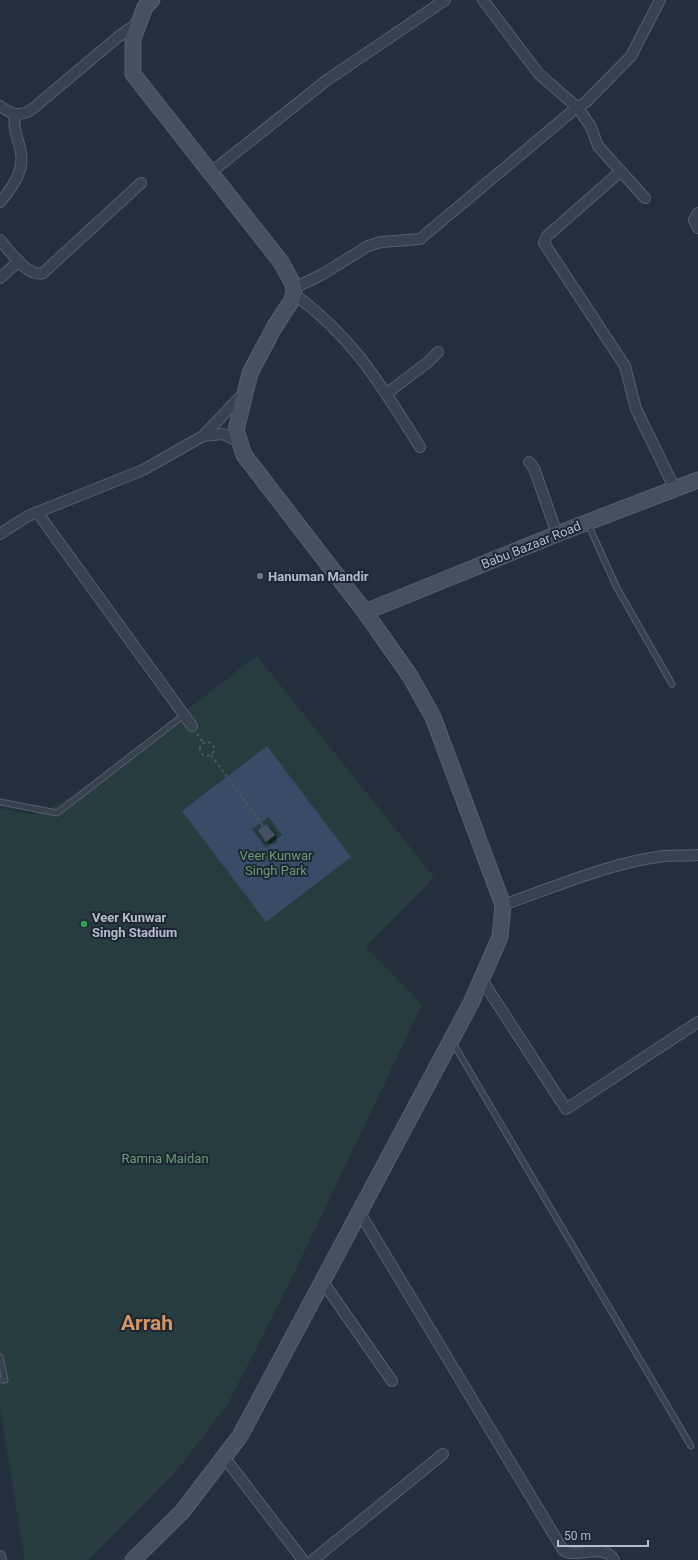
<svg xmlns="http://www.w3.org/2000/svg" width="698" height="1560" viewBox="0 0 698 1560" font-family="Roboto,sans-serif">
	<defs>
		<filter id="shadow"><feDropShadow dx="3.5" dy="3.5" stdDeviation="2" flood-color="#0009"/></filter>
	</defs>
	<rect width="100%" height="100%" fill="#242f3e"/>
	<path fill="#263c3f" d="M257,656l177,221 -68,70 56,58 -127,266 -66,131 -50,66 -91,92h-63l-25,-151v-601l35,7 42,-21z"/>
	<path fill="#394c67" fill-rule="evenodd" d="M267,746l84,111 -85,65 -84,-111zM269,817l13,18 -16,13 -14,-19z"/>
	<path fill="#455162" filter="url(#shadow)" d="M266,824l9,11 -9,7 -8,-12z"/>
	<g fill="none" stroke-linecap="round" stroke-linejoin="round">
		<g stroke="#565f6c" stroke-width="7">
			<path id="lane" d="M588,524l29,64 55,96
				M0,802l57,11 127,-98
				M453,1043l238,403
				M0,1357l5,23h-5"/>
		</g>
		<g stroke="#565f6c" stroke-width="12">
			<path id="street" d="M483,0l56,74 39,34 13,19 7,19 47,52
				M0,106c11,8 18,11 31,4l87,-73 21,-15
				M621,171l-74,65 -3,7 81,123 11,43 39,80
				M210,173l117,-93 118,-80
				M0,202c13,-15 26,-33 20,-54 -3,-12 -7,-20 -5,-33
				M698,213l-4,7 4,8
				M0,240c9,10 28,38 43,33l98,-90
				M0,278l19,-17
				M294,288l29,-14 45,-28 13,-4 39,-3 155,-130 11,-7 45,-46 29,-56
				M294,294c60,44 87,91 126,153
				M386,394l41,-31 11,-11
				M203,436l41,-43
				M529,462l5,6 23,66
				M37,512l155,214
				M0,534l28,-18 115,-46 60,-34 20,-2 18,9
				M503,905c52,-18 105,-42 161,-49 11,-1 23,0 34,-1
				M482,980l84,129 132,-87
				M360,1213l203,337c14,10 40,-9 51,10
				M323,1282l69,99
				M224,1457l79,103
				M0,1556l1,4
				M313,1560l130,-106"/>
		</g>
		<g stroke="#565f6c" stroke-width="17">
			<path id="secondary" d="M365,612l192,-78 141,-54
				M133,1560l49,-48 58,-76 231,-433 29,-66 3,-32 -70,-188 -23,-41 -45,-64 -121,-157 -8,-25 14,-57 25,-47 17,-26 2,-8 -1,-8 -12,-22 -148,-188v-35l12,-32 7,-7"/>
		</g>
		<path stroke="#44595c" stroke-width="2" stroke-dasharray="3 3" stroke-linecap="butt" d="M197,734l6,8
			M200 749a7 7 0 1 1 14 0a7 7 0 1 1-14 0Z
			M211,755l52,71"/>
		<use href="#lane" stroke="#38414e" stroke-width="5"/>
		<use href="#street" stroke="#38414e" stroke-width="10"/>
		<use href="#secondary" stroke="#465061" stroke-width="15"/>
	</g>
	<circle fill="#6b7280" stroke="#1d2633" stroke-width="1.5" cx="260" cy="576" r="4"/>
	<circle fill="#2e9e5b" stroke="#1d2633" stroke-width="1.5" cx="84" cy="924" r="4"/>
	<g text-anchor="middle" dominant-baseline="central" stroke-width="4" stroke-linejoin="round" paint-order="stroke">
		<g font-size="13" fill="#b4bcc9" stroke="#1d2633">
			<text transform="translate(531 545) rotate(-22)">Babu Bazaar Road</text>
		</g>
		<g font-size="13" font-weight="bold" fill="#b4bcc9" stroke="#1d2633" text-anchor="start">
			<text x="268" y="576">Hanuman Mandir</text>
			<text x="92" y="917">Veer Kunwar<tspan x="92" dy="15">Singh Stadium</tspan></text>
		</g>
		<g font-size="13" fill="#6b9a76" stroke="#1d2633">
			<text x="276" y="855">Veer Kunwar<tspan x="276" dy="15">Singh Park</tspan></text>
			<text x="165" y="1158">Ramna Maidan</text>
		</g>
		<g font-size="21" font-weight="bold" fill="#d59563" stroke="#1d2633">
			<text x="147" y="1323">Arrah</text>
		</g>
	</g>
	<path d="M558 1540v6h90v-6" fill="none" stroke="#b4bcc9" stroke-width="2"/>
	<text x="564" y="1540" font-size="12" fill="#b4bcc9" stroke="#1d2633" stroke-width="3" paint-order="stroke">50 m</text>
</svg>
